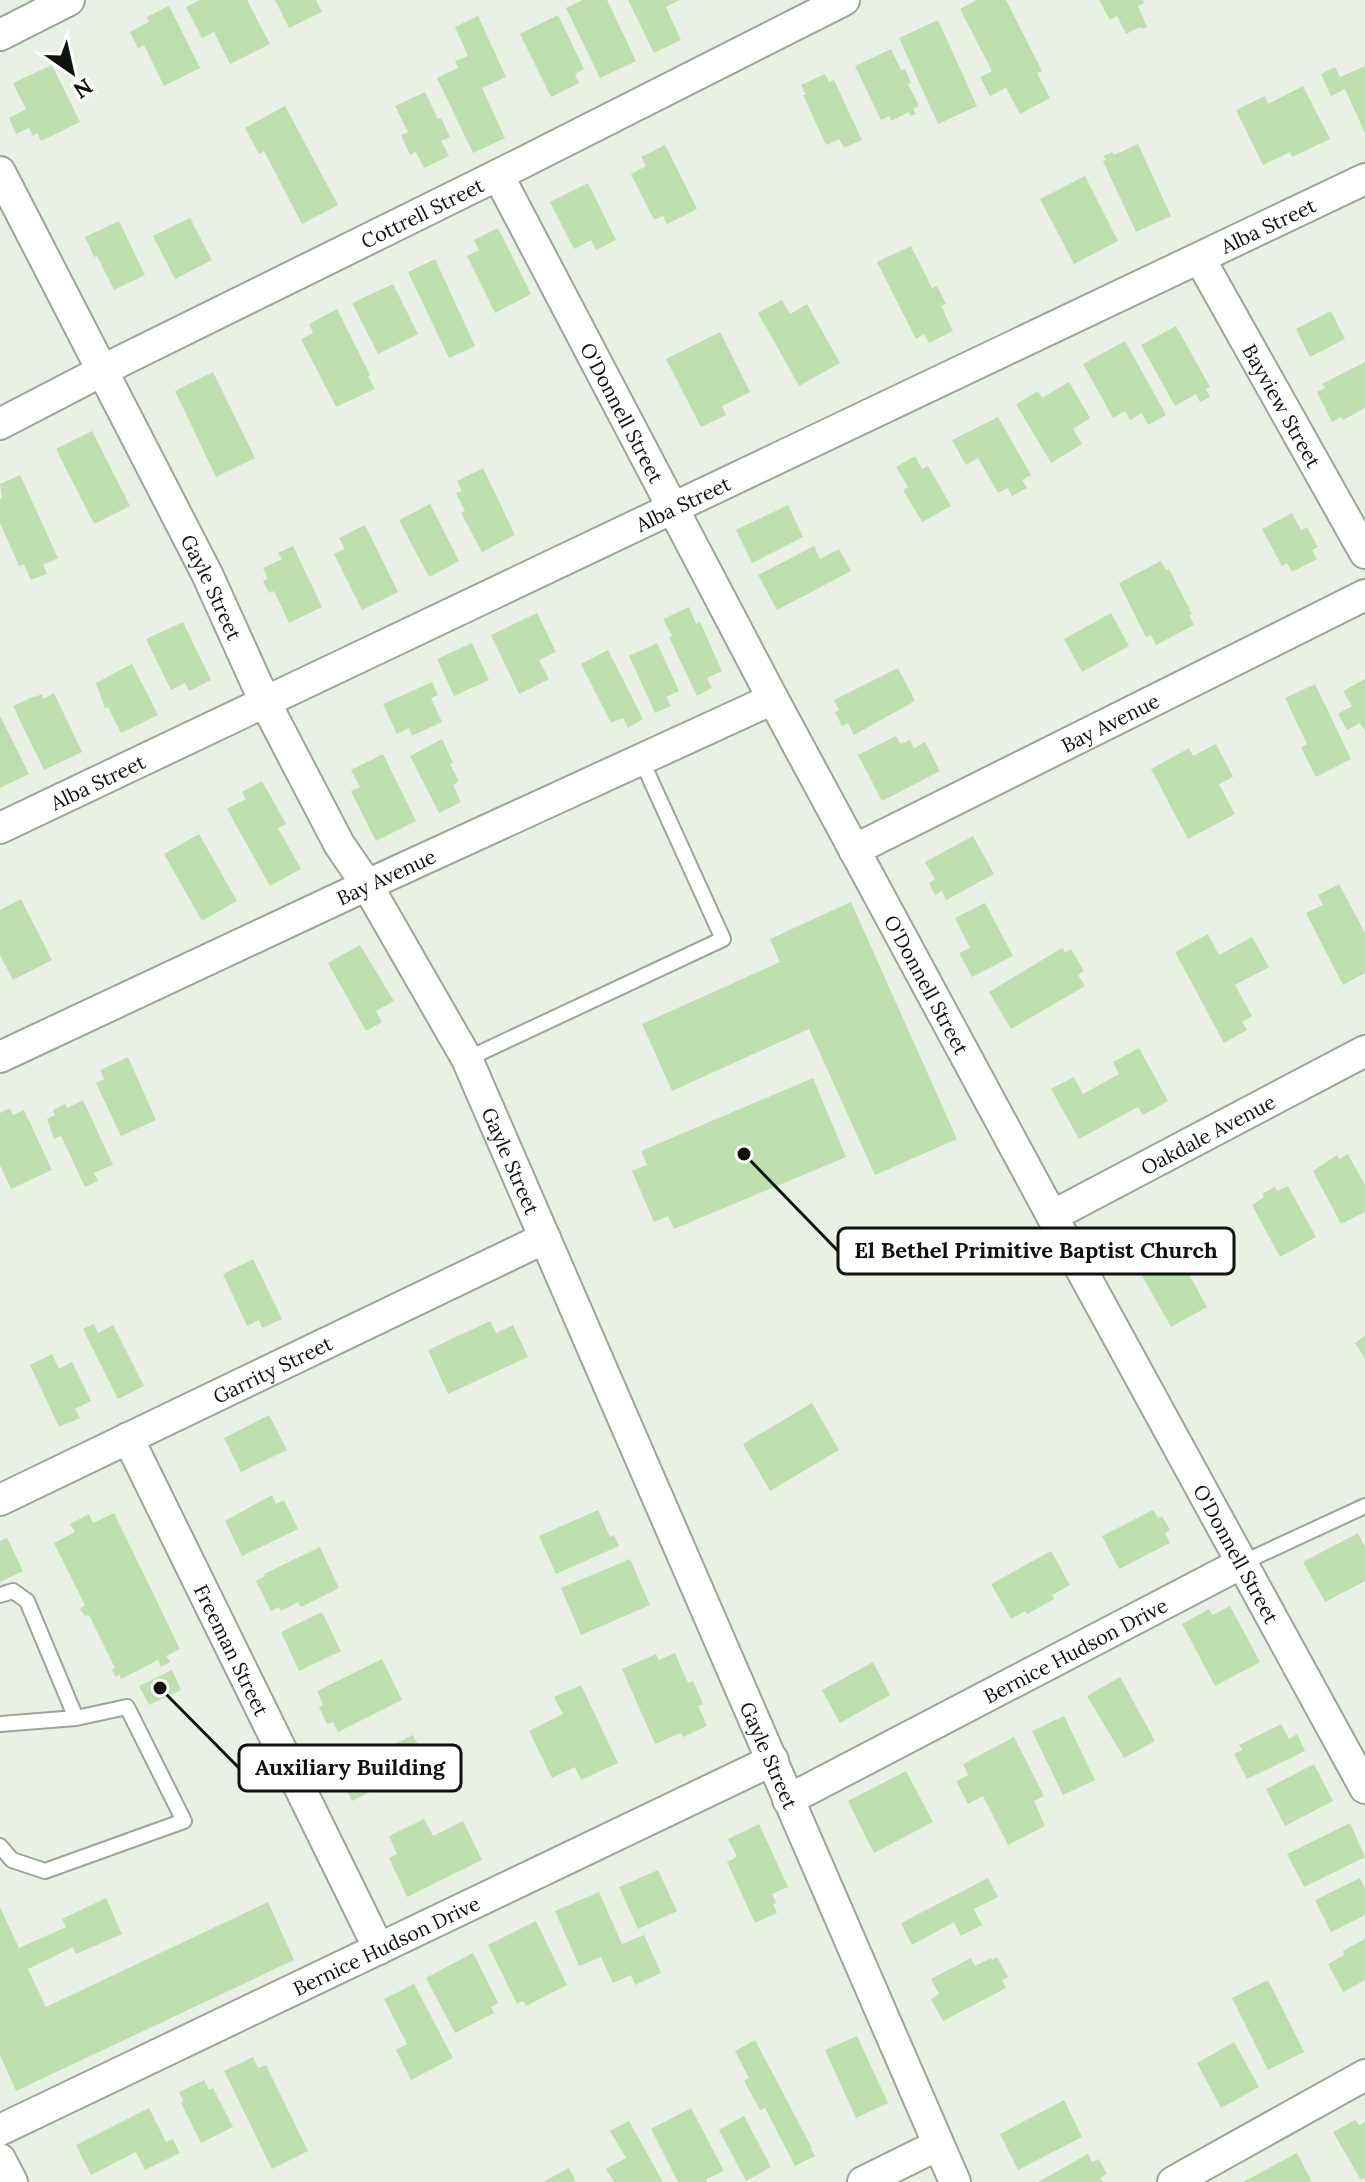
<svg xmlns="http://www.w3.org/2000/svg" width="1365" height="2182" viewBox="0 0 1365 2182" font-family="Lora,serif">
	<rect width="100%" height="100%" fill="#e9f1e5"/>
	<path fill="#bedfaf" d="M200,0h47l23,44 -40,20 -16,-32 -12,6 -16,-31z
		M275,0h41l6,12 -33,16z
		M583,0h24l29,61 -36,17 -34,-70z
		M628,0h52l-14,7 15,33 -27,13z
		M977,0h29l36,71 -5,2 13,25 -30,16 -14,-26 -16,8 -10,-19 12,-6 -32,-62z
		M1099,0h44l1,3 -6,3 9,21 -5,2 -2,-2 -14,7 -9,-18 -7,4z
		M169,6l31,62 -36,18 -20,-41 -6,3 -8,-16 19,-10 -2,-5z
		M558,15l26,54 -9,5 4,9 -28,14 -31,-63z
		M478,16l28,61 -24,11 23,50 -32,15 -36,-75 21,-10 -3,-7 13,-5 -13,-29z
		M938,20l39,86 -39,18 -39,-86z
		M891,49l10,21 4,-1 6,14 -3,1 11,22 -6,3 3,5 -6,2 -1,-4 -18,9 -2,-5 -8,4 -26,-54z
		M52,65l28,57 -39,19 -4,-8 -4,3 -4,-8 -13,6 -7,-16 17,-9 -13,-26z
		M1365,66v67l-20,-44 -14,7 -10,-22 14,-7 5,10z
		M825,74l4,8 5,-2 28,60 -18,8 -5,-9 -13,6 -23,-50h3l-5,-10z
		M1303,86l27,53 -38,18 -2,-5 -27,13 -27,-55 29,-14 3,8z
		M425,92l13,27 3,-1 9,19 -9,4 8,15 -25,12 -8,-16 -6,3 -9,-20 7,-3 -13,-26z
		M285,106l53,99 -36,19 -38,-73 -5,3 -14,-26z
		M1138,144l33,72 -35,16 -33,-71 3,-1 -2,-4 8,-4 2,3z
		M665,145l32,64 -30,15 -4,-8 -9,4 -23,-46 15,-8 -5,-9z
		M1085,176l33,65 -44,23 -34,-65z
		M588,183l28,57 -20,10 -5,-10 -17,9 -24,-47z
		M190,218l22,42 -37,19 -22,-43z
		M119,221l26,54 -31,15 -17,-34 -3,1 -9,-20z
		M498,228l33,66 -36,19 -28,-57 12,-6 -5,-10z
		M911,246l21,42 5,-2 9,18 -5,2 12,25 -24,12 -5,-9 -8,5 -39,-77z
		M435,259l40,87 -26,12 -41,-86z
		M393,284l25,50 -40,20 -26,-51z
		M782,300l8,14 17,-10 33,59 -41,23 -41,-73z
		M337,309l33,66 -2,1 7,13 -39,18 -35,-68 12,-6 -4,-9z
		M1331,311l14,28 -35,18 -14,-28z
		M1176,326l34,61 -4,2 4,8 -10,5 -4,-8 -21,12 -34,-61z
		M720,332l30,60 -28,14 4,9 -25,12 -35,-68z
		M1125,341l41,74 -18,10 -6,-12 -12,7 -5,-9 -12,7 -30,-54z
		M1365,362v46l-22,12 -2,-3 -9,5 -15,-30 8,-4 -3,-4z
		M213,372l42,86 -39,19 -41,-86z
		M1069,382l21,36 -17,11 9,15 -31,19 -35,-59 22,-13 4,7z
		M998,417l33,58 -9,5 5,8 -15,8 -4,-8 -10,5 -20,-35 -12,7 -14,-25z
		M92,431l38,75 -36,18 -38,-75z
		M915,456l7,13 6,-3 23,40 -29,16 -19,-32 5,-3 -12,-20z
		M483,468l32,67 -33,17 -21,-39 4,-2 -9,-18 6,-2 -5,-10z
		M20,475l38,83 -15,7 4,9 -16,6 -7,-16 -5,2 -19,-43v-24l2,-1 -2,-14z
		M430,504l29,57 -30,16 -30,-57z
		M788,505l15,32 -51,26 -16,-33z
		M1292,513l9,17 6,-3 11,20 -6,3 5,9 -25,13 -5,-9 -5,3 -20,-37z
		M365,525l33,67 -36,18 -28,-56 11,-5 -6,-11z
		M293,546l29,61 -33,16 -15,-32 -5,2 -6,-12 5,-2 -5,-11 19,-9 -4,-6z
		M814,546l6,13 19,-10 12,22 -74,39 -19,-35z
		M1161,561l5,9 3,-1 23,45 -3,1 5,10 -38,20 -5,-10 -5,2 -27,-54z
		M689,607l7,17 4,-2 22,49 -15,7 5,10 -15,8 -28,-59 3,-1 -9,-17z
		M537,613l19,39 -17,8 10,19 -30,15 -28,-59z
		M1111,613l18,33 -47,26 -18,-33z
		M183,622l28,58 -22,11 -4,-8 -14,7 -25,-51z
		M472,643l17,37 -35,16 -17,-37z
		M657,643l22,48 -13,6 5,9 -16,7 -26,-57z
		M608,650l35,69 -15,9 -5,-10 -12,5 -30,-59z
		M132,664l26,51 -37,18 -13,-26 -3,1 -9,-25z
		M898,668l17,33 -61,34 -6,-12 -6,3 -7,-14 4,-2 -5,-10z
		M1365,679v52l-5,-8 -13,7 -9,-16 14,-8 -9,-15z
		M432,682l6,13 -7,3 11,24 -30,14 -3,-8 -12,6 -14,-30z
		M1315,684l36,75 -35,18 -15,-30 6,-3 -22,-46z
		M54,693l28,59 -38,18 -31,-64 22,-10v1l7,-3 1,5z
		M0,716l29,58 -29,14z
		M896,736l5,8 9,-4 4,8 11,-6 15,29 -58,30 -24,-46z
		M442,739l11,24 -3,1 9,17 -6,4 8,17 -22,11 -29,-57z
		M1216,744l17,33 -14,7 16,30 -47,25 -37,-70 38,-21 4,8z
		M383,754l33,67 -40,20 -25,-50 9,-4 -9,-17z
		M262,781l24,43 -8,4 23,41 -31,17 -43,-77 19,-10 -4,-7z
		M199,834l38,67 -35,20 -38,-67z
		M973,836l21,38 -48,26 -4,-9 -7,4 -6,-12 6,-4 -10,-17z
		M1339,884l26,49v40l-22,12 -37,-72 17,-8 -5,-10z
		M21,899l31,61 -39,20 -13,-25v-45z
		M851,902l106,237 -82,36 -66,-146 -137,62 -30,-67 138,-62 -10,-23z
		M985,903l28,53 -41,21 -13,-24 11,-5 -15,-30z
		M1208,934l11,21 33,-18 17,30 -34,18 17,31 -10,6 5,8 -23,13 -49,-91z
		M360,945l34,56 -18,10 6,11 -16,9 -38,-68z
		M1062,948l3,4 6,-3 13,22 -6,4 7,11 -74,43 -22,-37z
		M1139,1048l29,53 -25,14 -5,-8 -59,32 -28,-50 23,-12 9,17 36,-20 -6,-12z
		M128,1057l28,63 -35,16 -25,-53 8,-4 -4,-9z
		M813,1078l33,79 -172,72 -6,-13 -14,6 -22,-51 15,-6 -6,-14z
		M83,1100l30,65 -19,8 4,8 -13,6 -24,-51 -7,3 -7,-20 8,-4 -2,-5 12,-6 2,4z
		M10,1108l3,7 11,-5 28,60 -41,19 -11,-24v-52z
		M1348,1154l17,31v27l-24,12 -28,-53 24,-16 2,4z
		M1288,1186l28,51 -36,20 -28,-52 12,-8 -2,-3 13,-7 2,4z
		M1162,1243l3,7 8,-5 34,62 -36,20 -35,-62 12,-7 -3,-5z
		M253,1259l29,60 -20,9 -3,-8 -12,6 -24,-52z
		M490,1321l6,12 17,-8 15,32 -80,37 -20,-44z
		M94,1324l4,9 15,-8 31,61 -26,13 -35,-70z
		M1365,1336v23l-10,-16z
		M52,1354l7,15 13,-7 19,39 -16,8 5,9 -21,9 -29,-62z
		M812,1403l27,47 -69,41 -27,-47z
		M269,1415l18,35 -46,22 -17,-34z
		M272,1495l4,9 8,-4 14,29 -56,27 -17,-35z
		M598,1510l12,27 4,-2 5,11 -63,28 -17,-38z
		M1153,1510l5,8 4,-2 8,14 -5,3 5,10 -51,26 -17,-33z
		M114,1513l66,136 -14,7 4,6 -9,5 -3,-7 -37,19 -2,-5 -3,3 -4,-7 3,-2 -26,-53 -4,1 -5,-7 5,-4 -31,-62 21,-11 -5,-8 19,-10 4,9z
		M1358,1533l7,14v34l-40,21 -22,-40z
		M7,1538l16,33 -23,11v-41z
		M320,1547l19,41 -38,19 -3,-5 -17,9 -2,-4 -8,4 -15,-30 9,-5 -1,-2z
		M1051,1551l19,34 -18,10 2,4 -27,15 -2,-3 -14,8 -20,-35z
		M630,1559l20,46 -69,30 -20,-47z
		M1230,1606l30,56 -45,24 -33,-62 27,-15 4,6z
		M322,1612l19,39 -42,20 -18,-39z
		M675,1653l13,30 5,-2 10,23 -5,2 9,20 -24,11 -2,-4 -26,11 -33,-75 34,-15 3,6z
		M382,1659l20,41 -64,32 -5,-10 -6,2 -8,-17 4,-2 -6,-14z
		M873,1662l17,33 -50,28 -18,-33z
		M172,1670l9,20 -32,15 -10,-19z
		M1120,1677l35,64 -31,17 -37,-62z
		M581,1685l37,78 -37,17 -6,-13 -23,11 -23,-47 34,-17 -9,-17z
		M1064,1716l31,64 -32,15 -31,-64z
		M1281,1724l8,15 8,-5 8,17 -58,28 -13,-25 8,-4 -3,-5z
		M413,1735l14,28 -75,38 -15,-29z
		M1014,1737l30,59 -10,5 11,25 -37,19 -25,-49 -15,8 -12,-23 12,-6 -5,-11z
		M1314,1764l19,37 -48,25 -19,-37z
		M906,1771l27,51 -59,31 -26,-52z
		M424,1819l9,17 30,-15 19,39 -75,37 -18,-39 8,-4 -8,-18z
		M1350,1823l15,34 -61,30 -17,-33z
		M759,1824l29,63 -16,7 4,9 -3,1 4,9 -22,10 -28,-61 10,-5 -9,-18z
		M658,1870l19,41 -39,18 -19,-42z
		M988,1878l10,19 -24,12 8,16 -21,11 -7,-14 -42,23 -11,-22z
		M1360,1878l5,11v26l-34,17 -16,-32z
		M599,1892l23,52 22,-9 17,38 -26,12 -4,-10 -18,8 -12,-26 -22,9 -24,-55z
		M106,1898l16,36 -46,20 -3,-7 -45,22 18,38 222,-105 26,58 -278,131 -16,-36v-148l19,41 47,-21 -4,-8z
		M536,1921l31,64 -41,21 -3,-5 -6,3 -29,-59z
		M1365,1939v41l-22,12 -15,-28 16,-9 -1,-4z
		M473,1953l25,50 -7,4 3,6 -39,20 -29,-55z
		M997,1957l11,20 -6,3 4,8 -63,33 -12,-22 8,-5 -8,-15 40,-21 4,8 16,-8 1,2z
		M1268,1980l36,72 -36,18 -36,-72z
		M414,1984l39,74 -42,22 -15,-30 11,-6 -23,-45z
		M857,2036l31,67 -32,15 -31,-68z
		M755,2040l57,108 -1,1 4,7 -20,10 -30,-58 -5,2 -16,-29 5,-3 -14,-27z
		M1234,2042l25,45 -38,21 -24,-45z
		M253,2057l5,11 8,-3 42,86 -36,18 -48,-98z
		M204,2080l5,10 4,-2 20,39 -32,16 -20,-40 2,-2 -4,-9z
		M1064,2100l18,37 -64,33 -18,-36z
		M149,2108l17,34 7,-3 7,14 -35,17 -9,-18 -45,23 -15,-30z
		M691,2108l33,63 -18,8 1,3h-29l-27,-53z
		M744,2116l27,51 -25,14 -27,-51z
		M1355,2120l4,5 6,-3v56l-4,2 -28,-48z
		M629,2121l34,61h-49l-8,-13 20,-11 -16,-27z
		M1297,2153l15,29h-69z
		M1088,2154l4,8 7,-3 8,15 -7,4 3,4h-65z
		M569,2168l7,14h-33z"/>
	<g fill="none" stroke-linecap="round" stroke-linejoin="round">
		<g stroke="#9da599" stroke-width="18">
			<path id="lane" d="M467,1059l256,-120 -82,-180
				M1242,1563l123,-57
				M0,1595l13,-4 14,10 49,117
				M0,1724l76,-6 51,-11 57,114 -139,50 -33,-11 -12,-14"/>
		</g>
		<g stroke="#9da599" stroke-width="34">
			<g id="street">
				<path d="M0,35l69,-35"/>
				<path id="s1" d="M0,172l207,402 58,128 74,142 28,41 100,174 488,1123"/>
				<path id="s2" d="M498,175l275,524 279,517 313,572"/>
				<path id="s3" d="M1200,259l165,294"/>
				<path id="s4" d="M0,424l123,-64 375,-185 346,-175"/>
				<path id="s5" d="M0,828l1365,-649"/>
				<path id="s6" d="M854,850l511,-255"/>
				<path id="s7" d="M0,1057l367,-172 406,-186"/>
				<path id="s8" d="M1052,1216l313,-165"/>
				<path id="s9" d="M128,1438l251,511"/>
				<path id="s10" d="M0,1500l545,-262"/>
				<path id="s11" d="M788,1800l454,-237"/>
				<path id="s12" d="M0,2130l773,-370"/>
				<path d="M0,2159l12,23"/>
				<path d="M863,2182l75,-37"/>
				<path d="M1173,2182l192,-107"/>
			</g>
		</g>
		<use href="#lane" stroke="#fff" stroke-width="14"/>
		<use href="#street" stroke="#fff" stroke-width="30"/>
	</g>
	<g text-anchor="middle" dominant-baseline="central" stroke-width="6" stroke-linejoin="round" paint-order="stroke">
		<g font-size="20" fill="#0f120e" stroke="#fff">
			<text stroke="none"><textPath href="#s4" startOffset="472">Cottrell Street</textPath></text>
			<text stroke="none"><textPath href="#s5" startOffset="1404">Alba Street</textPath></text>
			<text stroke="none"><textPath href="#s3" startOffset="168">Bayview Street</textPath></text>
			<text stroke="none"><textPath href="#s2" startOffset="268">O'Donnell Street</textPath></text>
			<text stroke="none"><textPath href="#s5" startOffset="756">Alba Street</textPath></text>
			<text stroke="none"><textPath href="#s1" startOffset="466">Gayle Street</textPath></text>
			<text stroke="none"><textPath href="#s6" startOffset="286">Bay Avenue</textPath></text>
			<text stroke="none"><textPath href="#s5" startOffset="108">Alba Street</textPath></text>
			<text stroke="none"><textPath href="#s7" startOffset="426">Bay Avenue</textPath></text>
			<text stroke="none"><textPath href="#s2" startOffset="916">O'Donnell Street</textPath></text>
			<text stroke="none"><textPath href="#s8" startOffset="176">Oakdale Avenue</textPath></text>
			<text stroke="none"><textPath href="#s1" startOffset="1114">Gayle Street</textPath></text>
			<text stroke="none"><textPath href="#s10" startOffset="302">Garrity Street</textPath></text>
			<text stroke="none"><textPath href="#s2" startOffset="1564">O'Donnell Street</textPath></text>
			<text stroke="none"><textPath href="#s11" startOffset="324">Bernice Hudson Drive</textPath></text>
			<text stroke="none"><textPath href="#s9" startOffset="236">Freeman Street</textPath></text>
			<text stroke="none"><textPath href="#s1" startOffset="1762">Gayle Street</textPath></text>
			<text stroke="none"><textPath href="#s12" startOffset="428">Bernice Hudson Drive</textPath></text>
		</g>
	</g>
	<path fill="none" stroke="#0f120e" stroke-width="3" d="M744 1154L838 1251M160 1688L239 1768"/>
	<g fill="#0f120e" stroke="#fff" stroke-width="3">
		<circle cx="744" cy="1154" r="8"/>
		<circle cx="160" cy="1688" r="8"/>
	</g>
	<g fill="#fff" stroke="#0f120e" stroke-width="3">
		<rect x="838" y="1228" width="396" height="46" rx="8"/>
		<rect x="239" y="1745" width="222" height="46" rx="8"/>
	</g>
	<g font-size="22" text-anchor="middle" font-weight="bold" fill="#0f120e">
		<text x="1036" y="1258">El Bethel Primitive Baptist Church</text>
		<text x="350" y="1775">Auxiliary Building</text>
	</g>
	<g transform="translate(72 72) rotate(146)" stroke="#ffffff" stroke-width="6" paint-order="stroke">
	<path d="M0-6L14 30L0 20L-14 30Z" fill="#0f120e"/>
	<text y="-12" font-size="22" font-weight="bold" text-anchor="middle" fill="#0f120e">N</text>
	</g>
</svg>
